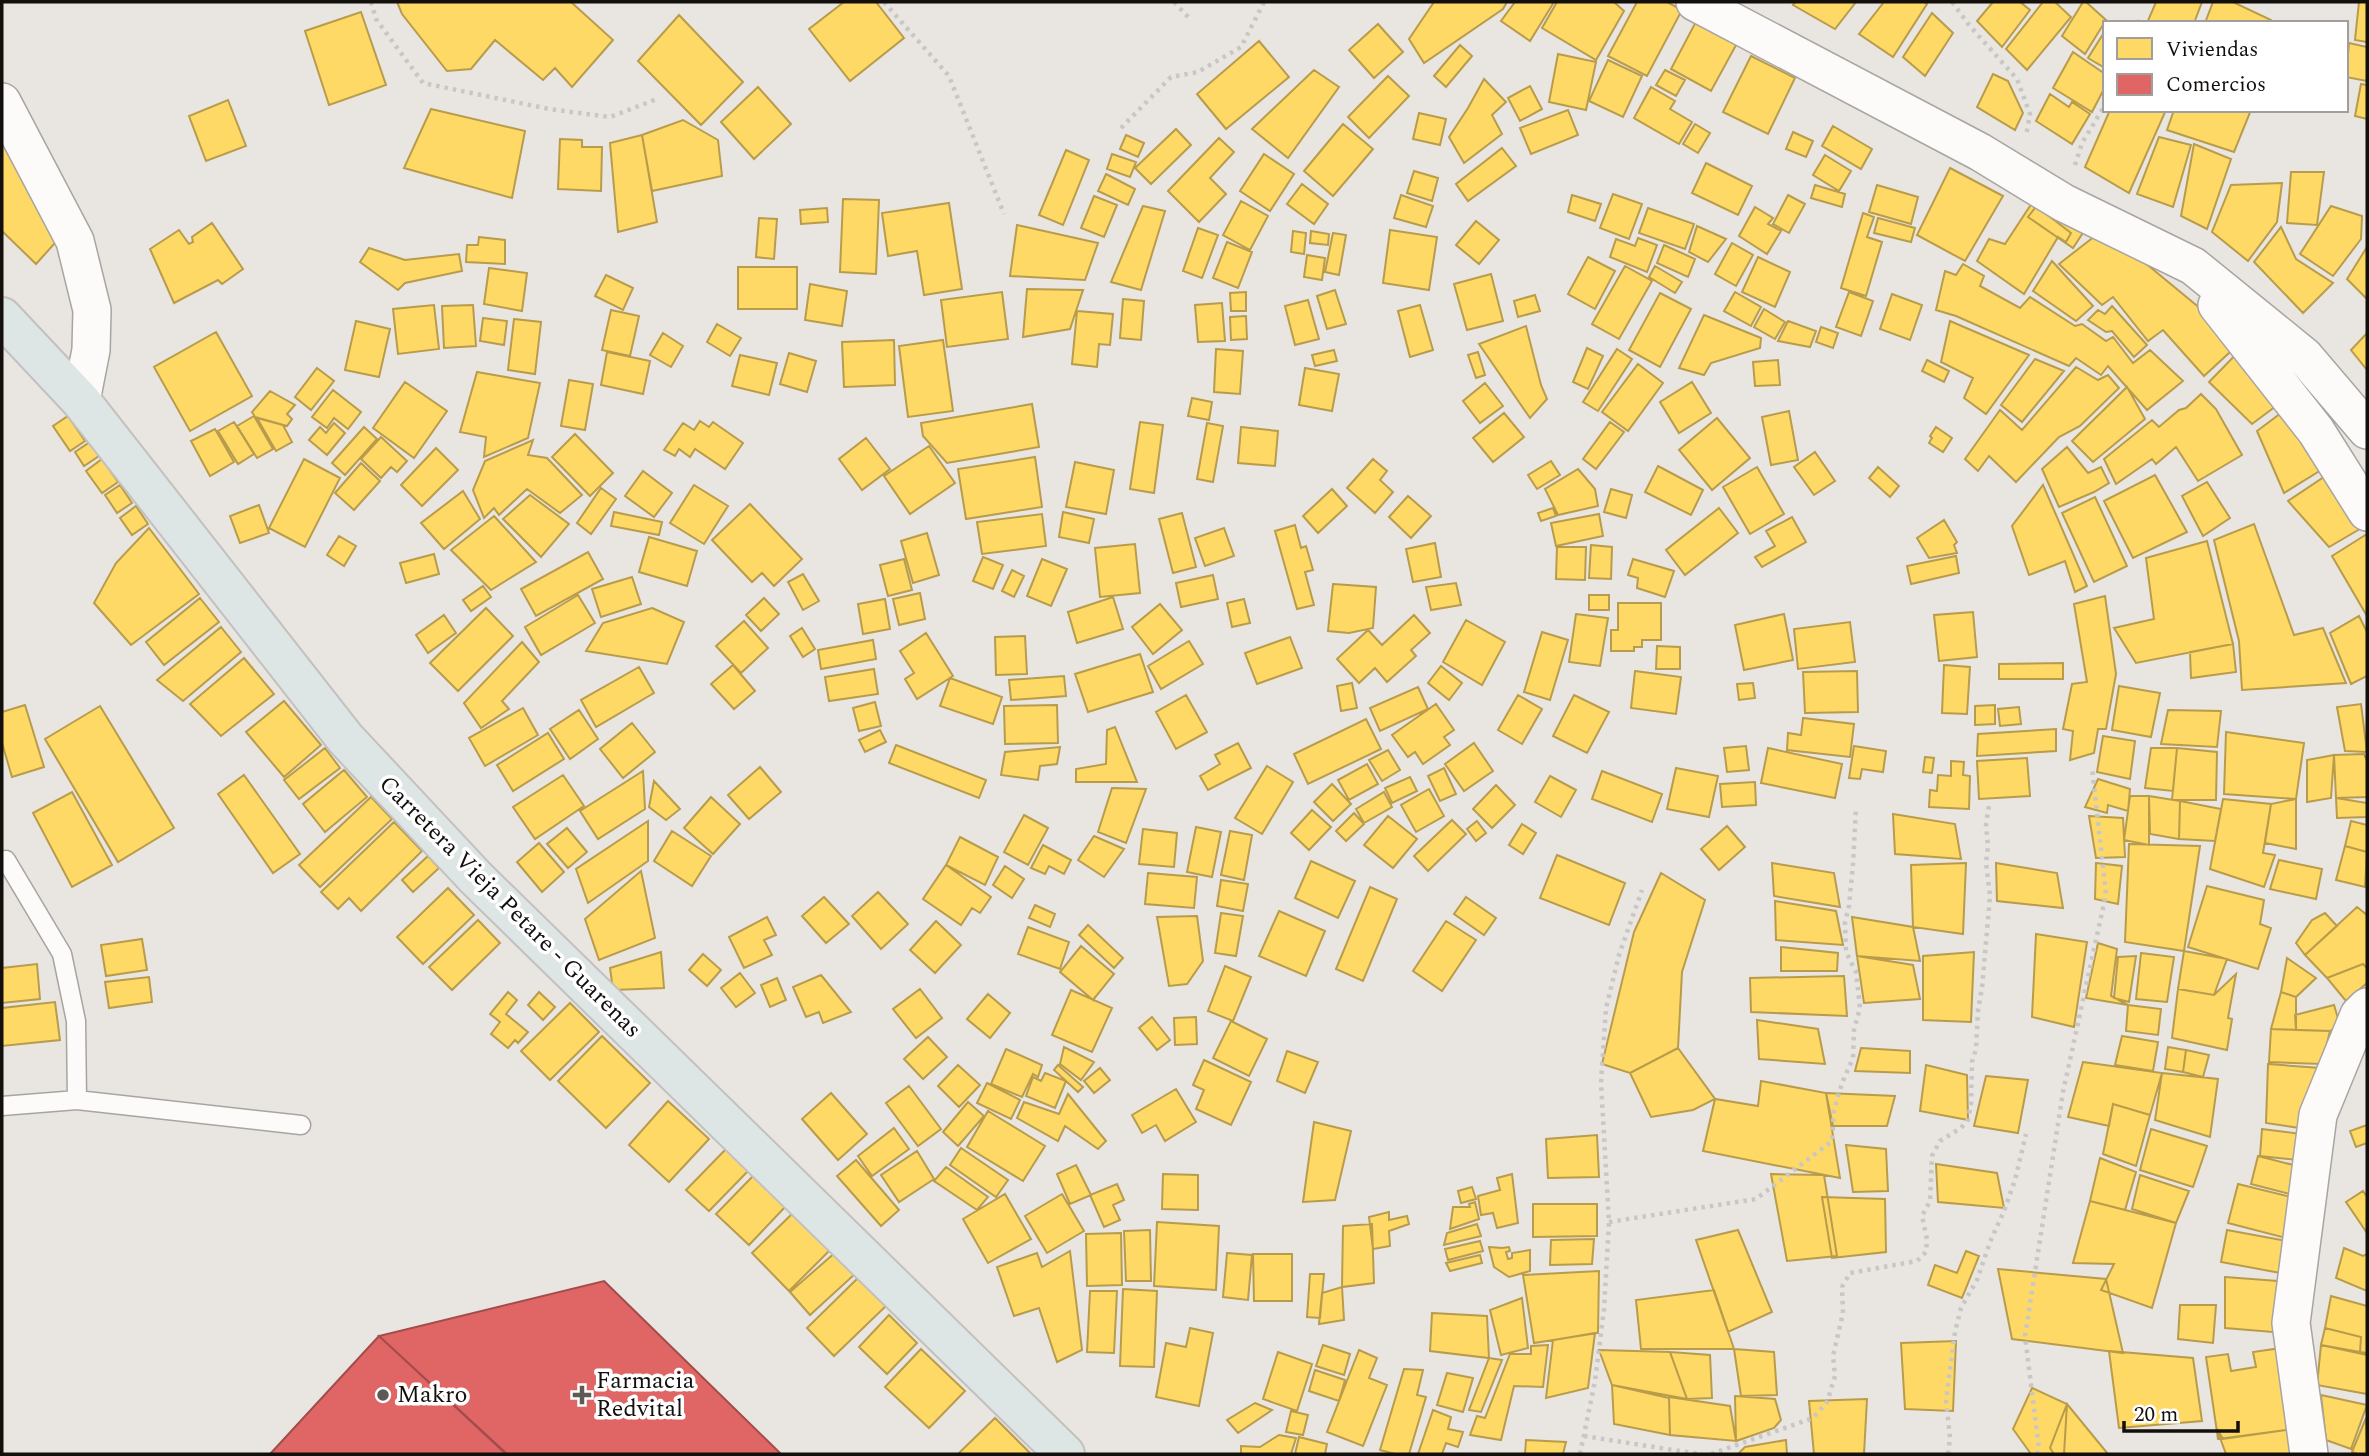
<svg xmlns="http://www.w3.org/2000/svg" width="2369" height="1456" viewBox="0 0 2369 1456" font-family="Spectral,serif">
	<rect width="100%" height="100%" fill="#e9e5e0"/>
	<path fill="#ffd966" stroke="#b89c4b" stroke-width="2" d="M397,2h174l42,38 -41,47 -17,-19 -12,12 -48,-40 -24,29 -24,2 -45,-57z
		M844,2h32l28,36 -54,43 -41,-52z
		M1434,2h73l-4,7 -79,54 -15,-24z
		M1515,2h39l-24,39 -29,-20z
		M1557,2h57l10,9 -28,49 -54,-32z
		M1637,2h30l15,8 -35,66 -39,-20z
		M1795,2h61l-21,27 -42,-24z
		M1884,2h40l3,2 -34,53 -34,-23z
		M1993,2h27l10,8 -28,37 -25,-26z
		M2043,2h12l16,15 -44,53 -21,-21z
		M2083,2h3l20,18 -21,34 -23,-18z
		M2156,2h46l-8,21h-47z
		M2213,2h20l38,18 -1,3h-65z
		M2359,2h8v40l-12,-2z
		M361,12l25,73 -57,20 -24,-74z
		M1932,13l21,20 -28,43 -22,-19z
		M1700,14l41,22 -30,55 -40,-22z
		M679,15l64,67 -42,43 -63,-64z
		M1378,24l25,28 -29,26 -25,-28z
		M2105,31v37l-17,-10z
		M1259,41l30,36 -63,52 -29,-35z
		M2349,43l18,4v34l-21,-4z
		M1460,45l12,11 -26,31 -12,-11z
		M2073,52l32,22v13l-13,25 -39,-24z
		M1558,54l38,8 -10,48 -37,-8z
		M1751,56l44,22 -27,56 -45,-22z
		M1608,60l34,16 -19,41 -34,-16z
		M1314,70l25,17 -51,71 -36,-29z
		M1665,70l20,10 -9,16 -20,-11z
		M1993,74l15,7 15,32 -8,17 -38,-23z
		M1388,76l21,20 -40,42 -21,-21z
		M1484,79l22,23 -14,13 10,19 -38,29 -15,-26 19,-29z
		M2361,84l6,1v34l-12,-3z
		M1530,86l12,23 -22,12 -12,-23z
		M758,87l33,37 -37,35 -33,-37z
		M1651,87l24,14 -5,8 22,13 -13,22 -45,-26z
		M2050,94l19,13 3,-5 18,12 -18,30 -36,-23z
		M228,100l18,46 -40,15 -17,-45z
		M431,109l94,22 -13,67 -108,-30z
		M1568,110l10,25 -47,19 -11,-26z
		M2110,110h56l-37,83 -44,-26z
		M2174,110h77l-17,42 -67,-22z
		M1419,113l27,6 -6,26 -27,-6z
		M683,120l35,20 4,36 -70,15 -10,-56z
		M1343,124l30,25 -40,47 -29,-25z
		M1695,124l15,9 -12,20 -15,-9z
		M1833,126l39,23 -11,20 -39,-23z
		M1176,129l15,16 -40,39 -16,-16z
		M1793,132l20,9 -7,16 -20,-8z
		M642,135l15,87 -39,10 -8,-89z
		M1126,135l18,8 -6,14 -18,-8z
		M2159,137l32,8 -18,62 -36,-13z
		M2,138l62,95 -28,31 -34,-33z
		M1219,138l15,14 -24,26 16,16 -27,28 -31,-31z
		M560,139l22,1v7h20l-1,44 -43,-2z
		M2194,144l37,15 -24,70 -26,-13z
		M1502,148l14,18 -48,35 -12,-17z
		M1066,150l23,10 -26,65 -24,-10z
		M1112,154l24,8 -6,15 -23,-8z
		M1264,154l30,20 -24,37 -30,-20z
		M1825,155l26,16 -12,20 -26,-16z
		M1706,163l46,23 -14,29 -46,-22z
		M1950,168l53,28 -38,65 -48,-26z
		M1414,171l24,7 -6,23 -25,-8z
		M2291,172h33l-7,53 -30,-2z
		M1106,174l29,15 -7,16 -30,-14z
		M2282,183l-5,39 -29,39 -36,-29 19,-47z
		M1302,184l26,20 -14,20 -27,-20z
		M1815,185l30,9 -3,13 -31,-9z
		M1877,185l41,12 -7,27 -42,-12z
		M1613,194l29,10 -13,35 -29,-11z
		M1401,195l32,11 -7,21 -32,-9z
		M1572,195l29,9 -6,17 -27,-9z
		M1788,195l17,9 -16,29 -16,-9z
		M2045,195l45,27 -17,26 -45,-31z
		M1094,196l23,9 -13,32 -23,-9z
		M843,199l36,1 -3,74 -36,-2z
		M1241,201l27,15 -18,34 -27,-15z
		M949,203l13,86 -38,6 -7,-44 -29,5 -6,-43z
		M2032,203l39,30 -5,9 -8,-5 -34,57 -47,-33 12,-22 16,5z
		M1143,206l22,5 -24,79 -30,-8z
		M2331,206l31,10 -1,23 -28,37 -33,-22z
		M1755,207l18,11 -5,6 13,7 -14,23 -28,-18z
		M827,208l1,14 -27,2 -1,-14z
		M1648,208l46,16 -9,25 -46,-16z
		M1863,213l11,4 -7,20 15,5 -16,54 -25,-8z
		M759,218l18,1 -3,40 -18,-2z
		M1878,218l37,10 -4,14 -37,-9z
		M1476,221l23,19 -20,24 -23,-19z
		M212,223l31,46 -21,15 -4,-4 -44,23 -24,-54 29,-19 10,14 4,-2 -1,-5z
		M1017,225l81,18 -13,37 -75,-4z
		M1697,226l29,13 -18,23 -19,-10z
		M2281,227l15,32 37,24 -30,30 -49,-51z
		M1198,228l20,7 -16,43 -19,-7z
		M2104,229l137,113 -37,34 -41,-46 -15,11 -35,-44 -11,8 -43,-41z
		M1390,230l47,7 -8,53 -46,-7z
		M1293,231l13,2 -2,21 -13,-2z
		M1311,231l18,3 -1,11 -18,-2z
		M1333,233l13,2 -7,40 -14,-3z
		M479,237l26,3v24l-39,-2 1,-17h11z
		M1638,238l19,7 -10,27 -37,-15 6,-18 19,7z
		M1227,242l25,10 -14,36 -25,-10z
		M1732,243l21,12 -17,31 -21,-12z
		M1664,245l31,14 -7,18 -31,-14z
		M2367,247v52l-20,-20z
		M369,248l36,12 54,-6 3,17 -57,12 -7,7 -38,-28z
		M1307,255l18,3 -3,22 -18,-3z
		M1588,257l27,14 -20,38 -27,-15z
		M1758,257l32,15 -15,35 -33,-15z
		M2052,261l41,45 -17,15 -43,-30z
		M1963,264l21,12 -4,10 40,22 10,-11 45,29 7,-2 24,17 7,-4 20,26 17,-13 33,31 -36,29 -39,-44 -7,9 -25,-17 -7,8 -113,-50 -20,-6 9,-39 11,4z
		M1625,266l27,15 -33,58 -27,-15z
		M1655,266l27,16 -7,11 -26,-16z
		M738,267h59v42h-59z
		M489,268l38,5 -5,38 -38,-7z
		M1491,274l12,47 -36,9 -13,-46z
		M606,275l27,13 -10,22 -28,-14z
		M810,284l37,7 -5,35 -37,-6z
		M1027,289l56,1 -13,39 -47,8z
		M1335,290l11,34 -19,5 -10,-33z
		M1002,292l6,47 -61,8 -6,-47z
		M1246,292v19h-15l-1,-18z
		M1735,292l26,15 -10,19 -27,-15z
		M1849,292l24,9 -12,35 -25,-9z
		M1660,293l31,16 -31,58 -31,-17z
		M1892,294l30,11 -12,35 -30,-11z
		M1535,295l5,16 -22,6 -4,-16z
		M1123,299l21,2 -3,39 -21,-2z
		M1308,300l11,39 -24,6 -10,-39z
		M1222,303l3,38 -27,1 -3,-37z
		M434,305l5,44 -41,5 -5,-45z
		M473,305l3,41 -32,2 -2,-42z
		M1420,305l13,45 -23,7 -12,-46z
		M2112,306l35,39 -13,12 -22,-26 -6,1 -18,-12 10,-10 7,4z
		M1764,309l21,13 -10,17 -21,-12z
		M611,310l28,6 -9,40 -28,-6z
		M1077,311l36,3 -3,31 -11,-1 -2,23 -25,-3z
		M1704,315l57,23 -1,10 -49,15 -7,12 -25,-7z
		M1246,316l1,23 -16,1 -1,-23z
		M483,318l24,3 -3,24 -24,-4z
		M514,319l27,3 -6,52 -27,-4z
		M356,321l34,8 -11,48 -34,-7z
		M1788,321l28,10 -6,16 -32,-6z
		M1950,321l79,34 -43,59 -22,-16 9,-20 -32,-16z
		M717,324l24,14 -11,18 -23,-14z
		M1526,326l15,59 6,14 -17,19 -51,-74z
		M1821,327l17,6 -5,15 -17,-6z
		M216,332l36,64 -62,35 -36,-64z
		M663,333l20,13 -12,21 -21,-12z
		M2367,333v37l-16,-20z
		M894,340l1,45 -51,2 -2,-45z
		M943,340l10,71 -45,6 -9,-71z
		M2246,344l38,56 -32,24 -43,-42z
		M1587,348l16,8 -15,33 -15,-7z
		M1216,349l27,2 -3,43 -26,-2z
		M1617,349l15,10 -34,52 -15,-9z
		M1334,350l3,11 -22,5 -3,-11z
		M607,352l43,9 -7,33 -42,-9z
		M1478,352l7,23 -9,3 -8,-23z
		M789,353l27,8 -9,31 -27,-8z
		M740,355l37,8 -8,32 -37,-9z
		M2035,359l29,12 -42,51 -21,-17z
		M1778,360l2,25 -25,1 -2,-24z
		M1927,360l22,11 -5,11 -22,-11z
		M1638,364l25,19 -35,48 -26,-19z
		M2076,367l22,13 10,-5 11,13 -39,38 -21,11 -43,45 -27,-26 -11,15 -13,-12 35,-49 22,20z
		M317,368l17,13 -23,29 -16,-13z
		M1305,368l34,6 -7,37 -33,-6z
		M477,372l63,11 -12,55 -44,19 2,-20 -26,-5z
		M569,380l24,4 -8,46 -24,-4z
		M405,382l42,29 -33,47 -41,-30z
		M1692,382l19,31 -32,20 -19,-31z
		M1485,383l18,23 -23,17 -17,-22z
		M2127,387l18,32 -52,43 -21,-21z
		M333,390l28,22 -13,17 -14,-11 -7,10 -15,-11z
		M270,391l25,14 -8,9 5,5 -5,7 -32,-9 -3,-5z
		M2201,394l15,15 26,46 -44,26 -22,-34 -20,17 -4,-5 -36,25 -12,-25 48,-39 7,7 20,-17 7,-2z
		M1192,398l20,4 -3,18 -21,-4z
		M1032,404l7,43 -92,16 -24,-27 -2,-13z
		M2289,407l37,60 -42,26 -27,-62z
		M1789,411l9,49 -27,5 -9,-48z
		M1504,413l20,24 -31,25 -20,-24z
		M68,416l17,25 -15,10 -17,-25z
		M254,416l19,33 -16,9 -20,-32z
		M257,418l26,7 9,17 -16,9z
		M1717,418l33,40 -38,32 -33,-40z
		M700,421l9,6 4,-5 30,21 -18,26 -30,-20 -5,8 -11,-8 -4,7 -11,-6 19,-27 11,7z
		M234,422l20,32 -16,10 -20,-33z
		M1140,422l23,3 -9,68 -24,-4z
		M1610,422l14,10 -28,37 -13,-10z
		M334,423l11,10 -18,22 -18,-15 11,-13 6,6z
		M1207,423l16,3 -10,56 -16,-3z
		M364,427l13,12 -32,36 -13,-12z
		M1241,427l37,4 -3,35 -37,-3z
		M1936,427l16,11 -9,14 -14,-9 3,-5 -2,-2z
		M215,429l19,33 -24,14 -19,-35z
		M575,434l38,39 -23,23 -38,-39z
		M381,437l26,24 -10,11 -6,-5 -10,11 -20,-19z
		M866,438l24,31 -28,21 -23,-31z
		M533,440l-5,15 19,3 35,37 -22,18 -33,-24 -28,26 -5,-7 -10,10 -11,-28 12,-29z
		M90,442l9,14 -15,10 -9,-14z
		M929,446l26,37 -45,31 -26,-38z
		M2067,447l21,26 13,-6 8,16 -15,9 -35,15 -17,-38z
		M436,448l22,22 -36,36 -21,-21z
		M1815,452l20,29 -21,14 -20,-28z
		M1035,457l7,50 -76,12 -8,-50z
		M102,459l16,23 -16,11 -16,-22z
		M304,459l36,19 -35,69 -36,-19z
		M1373,459l14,12 -7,9 13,12 -18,21 -28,-25z
		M1551,461l9,14 -23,14 -9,-14z
		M1075,462l39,8 -8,44 -40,-7z
		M361,463l19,18 -26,29 -19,-17z
		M1658,466l45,24 -12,25 -46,-23z
		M1757,467l27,47 -34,20 -27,-47z
		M1878,467l21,19 -9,11 -21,-19z
		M1578,469l17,20 3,17 -40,9 -13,-26z
		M643,471l29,22 -18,24 -29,-21z
		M2330,473l35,53 -36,21 -41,-46z
		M2155,475l32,57 -54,26 -29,-57z
		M2207,482l23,36 -27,18 -21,-40z
		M120,485l12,18 -15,10 -12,-18z
		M694,485l34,21 -24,38 -34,-21z
		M2043,485l44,101 -12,6 -10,-31 -36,14 -17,-49z
		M601,488l15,11 -25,35 -14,-11z
		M1332,489l15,17 -29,27 -15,-17z
		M1611,489l21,6 -6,23 -22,-6z
		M463,491l17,28 -36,30 -23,-26z
		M530,495l39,29 -28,33 -38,-38z
		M1408,496l23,20 -20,22 -22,-21z
		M2095,497l32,69 -33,16 -32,-69z
		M750,504l52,55 -28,27 -12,-13 -10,9 -40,-42z
		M259,505l10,28 -29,10 -10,-27z
		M136,506l12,18 -16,11 -12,-17z
		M1553,508l3,8 -15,5 -3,-8z
		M1719,508l19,25 -53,42 -19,-25z
		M614,512l48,10 -3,13 -48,-9z
		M1063,512l31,7 -5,24 -30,-6z
		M1182,513l14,54 -23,6 -14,-54z
		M1042,514l4,32 -64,8 -5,-32z
		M1599,514l4,22 -47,10 -5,-23z
		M494,516l42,46 -45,28 -40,-40z
		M1792,517l14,25 -44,25 -7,-10 20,-11 -9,-15z
		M1944,520l13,22 -3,3 3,8 -28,5 -12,-20z
		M2254,524l40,111 29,-7 23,55 -104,7 -3,-49 -25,-101z
		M1295,525l6,23 5,-2 7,24 -8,2 9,33 -17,4 -22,-78z
		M149,528l50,66 -68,51 -37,-42 22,-40z
		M1224,528l10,28 -29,10 -10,-28z
		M927,533l12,42 -26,8 -12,-42z
		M2367,534v82l-35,-60z
		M339,536l17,10 -12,20 -17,-11z
		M649,537l48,14 -10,35 -48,-14z
		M2207,541l26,103 -97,19 -22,-35 40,-9 -8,-61z
		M1435,543l6,34 -28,5 -7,-33z
		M1135,544l5,49 -40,4 -5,-49z
		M1591,545l21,2 -1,32 -22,-1z
		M1557,547h29l-1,33 -29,-1z
		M588,552l15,27 -67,37 -15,-27z
		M434,554l5,20 -33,9 -6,-20z
		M1956,556l3,17 -48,11 -4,-18z
		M983,557l20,8 -10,24 -20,-8z
		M904,559l8,31 -24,6 -8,-31z
		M1042,559l25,10 -16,37 -24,-10z
		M1633,559l41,12 -9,26 -28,-9 1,-10 -10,-3z
		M1012,570l12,6 -10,21 -12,-6z
		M803,574l16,27 -16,9 -15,-28z
		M1213,575l5,24 -37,8 -5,-24z
		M632,577l9,27 -40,13 -9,-28z
		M1456,583l5,22 -30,5 -5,-23z
		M1333,584l43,3 -3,41 -24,5 -21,-2z
		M483,586l8,11 -20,14 -8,-11z
		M920,593l5,26 -26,6 -6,-26z
		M578,595l17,28 -54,32 -16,-28z
		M1589,595h20v15h-20z
		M2105,596l11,78 -10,55h-8l-4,24 -24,7 3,-29 -10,-2 9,-45 15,-2 -13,-78z
		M1113,597l10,32 -46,14 -9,-31z
		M200,598l19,24 -55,43 -18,-23z
		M764,598l15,16 -18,17 -15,-16z
		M885,599l5,30 -27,5 -5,-30z
		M1244,599l6,24 -18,4 -5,-24z
		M1618,603h43v37h-19v7h-8v4h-23v-21h7z
		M1160,604l22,26 -29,24 -21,-27z
		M486,608l27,28 -55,55 -28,-28z
		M652,608l32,14 -17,42 -81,-13 17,-28z
		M1973,612l4,45 -38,4 -5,-46z
		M1576,614l32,4 -8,48 -31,-4z
		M1784,614l9,46 -49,10 -9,-45z
		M444,615l12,18 -28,20 -12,-18z
		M1414,615l16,18 -19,17 5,6 -29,26 -12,-14 -16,15 -22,-24 31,-29 14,15z
		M2359,616l8,16v44l-16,8 -21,-51z
		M1466,620l39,22 -23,43 -39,-23z
		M744,621l24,27 -27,25 -25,-27z
		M1850,622l5,40 -57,7 -4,-40z
		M221,627l20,25 -58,49 -26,-21z
		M802,628l13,21 -12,8 -13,-21z
		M1542,632l26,8 -18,60 -26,-8z
		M926,633l27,43 -36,23 -12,-20 9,-6 -14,-22z
		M1025,636l2,38 -31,1 -1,-38z
		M1290,637l12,31 -45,16 -12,-31z
		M873,640l3,19 -55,10 -3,-19z
		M1189,641l14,23 -42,25 -13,-23z
		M522,642l17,20 -37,39 7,8 -28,19 -17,-25z
		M2233,644l3,28 -45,6 -1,-26z
		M1657,646l23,1v22h-24z
		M1140,654l13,38 -65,20 -13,-38z
		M244,658l30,36 -53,42 -31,-32z
		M2063,663v16h-64v-15z
		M733,665l22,26 -21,18 -23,-25z
		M1944,665l26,2 -3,47 -25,-1z
		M1441,666l21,17 -13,17 -21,-17z
		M639,667l15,26 -58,34 -15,-27z
		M874,669l4,25 -49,7 -4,-24z
		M1635,671l46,6 -5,37 -45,-6z
		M1857,671l1,41 -53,1 -2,-41z
		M1064,676l2,20 -55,4 -2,-20z
		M950,678l52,19 -9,27 -53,-18z
		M1352,683l5,25 -16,3 -4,-25z
		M1753,683l2,15 -16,2 -2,-16z
		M2119,686l41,7 -9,44 -39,-7z
		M1418,687l10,22 -48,22 -10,-23z
		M1186,695l21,37 -31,17 -20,-37z
		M1518,695l24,14 -20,35 -24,-14z
		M1574,695l35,17 -22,41 -34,-17z
		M284,701l37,44 -37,32 -38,-45z
		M875,702l6,24 -22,5 -6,-23z
		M1436,704l18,26 -10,7 6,8 -27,19 -8,-12 -7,5 -16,-22z
		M2361,704l6,48 -22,-1 -8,-44z
		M25,705l19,62 -32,10 -10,-34v-31z
		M1057,705l1,38 -53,1 -1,-38z
		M1995,705v19l-20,1v-19z
		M100,706l74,122 -56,34 -73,-123z
		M2019,707l2,17 -21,2 -2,-17z
		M523,708l15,27 -53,31 -16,-28z
		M579,710l19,29 -28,20 -20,-30z
		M2168,710l53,1 -4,36 -56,-3z
		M1803,718l51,6 -4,33 -63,-7 1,-17 13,2z
		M1366,719l15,30 -73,35 -14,-30z
		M632,723l23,29 -32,26 -23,-29z
		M1115,727l22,55h-61v-13l30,-5 1,-34z
		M2056,729v22l-79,5 1,-22z
		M880,730l6,12 -21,10 -6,-12z
		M2226,732l78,11 -8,56 -72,-5z
		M548,733l16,26 -51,32 -16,-26z
		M2103,736l32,5 -5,38 -33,-7z
		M1238,743l13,25 -43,22 -8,-14 20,-12 -5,-9z
		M1474,743l19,28 -29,20 -19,-27z
		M896,745l90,35 -7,18 -90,-35z
		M1746,746l3,24 -22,2 -3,-24z
		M1854,746l32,5 -3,21 -21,-3 -2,10 -11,-1z
		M1060,747l-3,17 -17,2 -2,14 -37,-5 4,-23z
		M325,748l15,20 -41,31 -15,-19z
		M1768,748l74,16 -7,34 -74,-15z
		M2151,748h26l-4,43 -28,-3z
		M2177,748l40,4 -1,48h-44z
		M1388,750l12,20 -18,11 -13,-21z
		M2364,754l3,7v36l-31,1 -2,-43z
		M2334,755l-3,43 -24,4v-42z
		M1925,757l9,1 -2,15 -9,-1z
		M2027,758l3,38 -51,3 -2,-38z
		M1951,761l13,1 -1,13 7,1 -1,33 -40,-2 1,-17 7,1 1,-16 13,1z
		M1367,764l11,20 -29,16 -11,-20z
		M1267,766l26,16 -31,52 -27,-16z
		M760,767l21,25 -32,27 -21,-24z
		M1444,768l12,26 -16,7 -12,-25z
		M1676,768l42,8 -9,41 -42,-8z
		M344,770l23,27 -42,35 -22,-28z
		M643,771l2,38 -47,30 -18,-28z
		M1602,771l60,23 -10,28 -60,-23z
		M244,775l56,79 -27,19 -55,-79z
		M563,775l21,31 -49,33 -22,-32z
		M1550,776l26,14 -15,27 -26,-15z
		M1410,777l7,14 -25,12 -7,-15z
		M2098,779l32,10 -2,22 -20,-6 -1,8 -22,-6z
		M654,781l26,28 -14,11 -17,-13z
		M1755,782l1,23 -34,2 -2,-23z
		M1332,784l19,20 -18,17 -19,-19z
		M1496,785l19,20 -23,23 -19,-19z
		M1112,788l34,1 -20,54 -28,-11z
		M1429,789l15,27 -28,16 -15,-27z
		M72,792l40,73 -40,22 -39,-74z
		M1384,792l8,15 -28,16 -8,-14z
		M2130,796h19v49l-25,-5z
		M2149,796l31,5 -1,38 -29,-5z
		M371,797l21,22 -72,68 -21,-22z
		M711,797l29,27 -27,30 -29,-26z
		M2336,798l31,5v14l-30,1z
		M2223,799l48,5 -8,49 12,2 -11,32 -54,-18z
		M2296,799v50l-31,-6 6,-39z
		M2180,801l41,8 -6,32 -36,-2z
		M1312,810l19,17 -22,23 -18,-17z
		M1354,813l10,11 -18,17 -10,-10z
		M1893,814l62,10 6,35 -66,-5z
		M1024,815l24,13 -20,37 -24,-13z
		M1388,816l29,23 -24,29 -29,-23z
		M2089,816l34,2 2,39 -29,1z
		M1452,820l14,14 -38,37 -14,-15z
		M648,821v40l-60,42 -12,-34z
		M1477,821l9,12 -10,8 -9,-12z
		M2351,821l16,4v27l-22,-6z
		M394,822l28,29 -61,60 -12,-13 -11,11 -17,-17z
		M1522,824l14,9 -13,21 -14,-9z
		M1727,826l18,21 -26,23 -18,-21z
		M1196,827l25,5 -9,45 -25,-5z
		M567,828l20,24 -19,16 -21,-24z
		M1143,829l34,4 -3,34 -35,-3z
		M672,831l39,25 -19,30 -38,-25z
		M1230,831l22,4 -8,45 -23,-5z
		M1094,836l30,13 -20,28 -26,-17z
		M960,837l38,20 -13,28 -39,-20z
		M539,843l25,29 -22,20 -25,-30z
		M2129,844l71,2 -16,105 -59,-9z
		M1043,845l28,15 -7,14 -15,-8 -4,8 -14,-6z
		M2345,846l22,6 -2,35 -29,-7z
		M1557,855l68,28 -16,42 -69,-27z
		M428,856l11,12 -26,24 -11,-12z
		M2279,860l43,9 -6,30 -46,-10z
		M1311,861l44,20 -17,37 -43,-20z
		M1772,863l62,10 6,34 -66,-11z
		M1966,863l-3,71 -50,-7 -2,-62z
		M1996,863l61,10 6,35 -66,-7z
		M2096,863l26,3 -4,38 -23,-5z
		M946,865l45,32 -11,16 -8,-5 -11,17 -38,-26z
		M1005,866l19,13 -12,19 -19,-13z
		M641,871l14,67 -56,22 -14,-41z
		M1148,873l49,4 -3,31 -49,-4z
		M1661,873l44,27 -23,72 -4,76 -48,25 -28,-9 32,-132z
		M1221,880l27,4 -5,27 -26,-5z
		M2207,886l57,14 -4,24 11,4 -13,41 -70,-22z
		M1370,887l27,12 -34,82 -27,-12z
		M448,888l26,27 -51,49 -26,-27z
		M878,892l30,32 -27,25 -29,-33z
		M824,897l25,27 -23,19 -24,-27z
		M1466,897l30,21 -12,17 -30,-21z
		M1775,901l61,10 7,34 -67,-5z
		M1035,905l20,9 -5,13 -21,-9z
		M2357,907l10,8v53l-4,-4 -36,14 -22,-23z
		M1279,911l46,20 -19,45 -47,-20z
		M1221,913l22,3 -7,40 -21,-3z
		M2325,913l12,13 -32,29 -9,-12 16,-23z
		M1197,916l6,45 -16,23 -18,2 -12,-69z
		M767,917l9,18 -12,5 8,15 -28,13 -15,-31z
		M1852,917l61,10 7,34 -63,-5z
		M478,920l22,23 -48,47 -23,-23z
		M936,921l25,24 -26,28 -25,-23z
		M1446,921l30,19 -34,51 -29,-20z
		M1088,925l35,33 -9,10 -35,-33z
		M1028,927l41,15 -9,27 -42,-15z
		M2036,934l51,8 -13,85 -42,-10z
		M142,939l5,31 -41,6 -5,-31z
		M2098,943l19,6 -6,47 17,9 -42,-7z
		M1081,946l33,28 -21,26 -33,-28z
		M1781,947l57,6 -1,18h-56z
		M2184,951l43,8 -13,36 -36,-6z
		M661,952l3,36 -51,2 -3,-22z
		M1974,952l-3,70 -48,-2v-64z
		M2141,953l33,4 -7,45 -31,-3z
		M703,954l18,16 -14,16 -18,-16z
		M1857,956l56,9 7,34 -56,4z
		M2136,956l-7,46 -15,-4 4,-41z
		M2287,958l29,20 -20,19 -15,-5z
		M37,964l3,35 -38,4v-35z
		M2363,964l4,4v15l-21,18 -19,-23z
		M1225,966l26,11 -18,44 -25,-10z
		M740,973l15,20 -19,14 -15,-19z
		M2236,974l-8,44 4,1 -5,31 -55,-12 6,-49 36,6z
		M821,975l30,37 -28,11 -4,-11 -13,5 -13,-30z
		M1844,976l3,40 -96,-4 -1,-34z
		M149,977l3,25 -43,6 -4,-26z
		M777,978l9,22 -16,7 -9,-22z
		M920,989l22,29 -26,20 -23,-29z
		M1071,990l41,18 -20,44 -40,-17z
		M508,992l9,8 -11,14 22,18 -10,11 -3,-3 -7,8 -17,-14 9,-12 -10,-8z
		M539,992l16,15 -12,13 -15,-15z
		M2281,992l15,5v33l-25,-1z
		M988,994l22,19 -20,25 -23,-19z
		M55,1002l5,38 -58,6v-38z
		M570,1003l29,29 -49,48 -29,-29z
		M2128,1005l33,4 -3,26 -32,-4z
		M2334,1005l6,20 -10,6 -34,-1 -1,-15z
		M1152,1017l18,23 -13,10 -18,-22z
		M1196,1017l1,27 -22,1 -1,-27z
		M1757,1020l61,9 7,35 -66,-5z
		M1231,1021l36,18 -18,37 -36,-18z
		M2271,1029l59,2 -8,33 -53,-2z
		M602,1036l48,47 -44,45 -48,-47z
		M2122,1036l36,6 -5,29 -38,-6z
		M928,1037l19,20 -24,22 -19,-20z
		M1064,1047l30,15 -13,18 -21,-16z
		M2168,1047l18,3 -3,22 -18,-3z
		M1678,1048l37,51 -22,11 -42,7 -21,-44z
		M1861,1048l49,3v22l-55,-2z
		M1006,1049l36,16 -4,12 -5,-3 -11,23 -31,-13z
		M2186,1050l23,5 -6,22 -20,-5z
		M1287,1051l31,11 -13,31 -28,-12z
		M1204,1060l47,22 -20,43 -35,-16 8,-19 -11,-5z
		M2083,1062l79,11 -12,42 -37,-11 -4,22 -41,-9z
		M2268,1064l52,4 -7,62 -47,-7z
		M958,1065l22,20 -21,22 -21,-21z
		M1058,1065l25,22 -5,5 -24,-22z
		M1926,1065l41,10 1,45 -48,-9z
		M1100,1068l10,12 -16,13 -10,-12z
		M1045,1073l21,8 -11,27 -29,-12 7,-19 8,4z
		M2162,1073l56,6 -8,58 -55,-17z
		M1986,1076l42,4 -10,53 -44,-7z
		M1761,1081l65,12 14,85 -137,-27 12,-52 43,7z
		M987,1083l33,17 -9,19 -34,-16z
		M909,1086l32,43 -23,17 -32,-43z
		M1176,1089l20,33 -31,19 -9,-16 -14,8 -10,-18z
		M831,1093l36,41 -29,26 -36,-41z
		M1826,1093l69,3 -8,30h-54z
		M1068,1094l38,47 -8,8 -33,-23 -7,15 -41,-23 7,-16 35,12z
		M668,1101l41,38 -40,43 -40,-37z
		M968,1102l16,14 -26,30 -15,-14z
		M2113,1104l37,11 -14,51 -33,-12z
		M988,1111l57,35 -22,35 -56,-34z
		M1314,1122l37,9 -16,69 -32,2z
		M2367,1125v18l-11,4 -6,-16z
		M894,1128l15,21 -37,27 -14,-20z
		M2151,1129l56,17 -14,41 -53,-17z
		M2262,1129l47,6 -2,26 -47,-5z
		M1597,1135l2,42 -51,1 -2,-39z
		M1846,1145l40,4 2,42 -35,1z
		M727,1148l22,22 -40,41 -23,-21z
		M961,1148l47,32 -12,17 -46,-32z
		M917,1151l17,28 -35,23 -18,-27z
		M2258,1156l47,12 -7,28 -47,-12z
		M2100,1158l36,14 -11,38 -35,-9z
		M856,1160l43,50 -18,16 -44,-50z
		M1936,1164l61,9 7,35 -66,-6z
		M1076,1165l15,30 -21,9 -13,-30z
		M946,1167l42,30 -11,13 -43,-29z
		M1163,1174l35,1v35l-36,-1z
		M1512,1174l6,49 -21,5 -4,-15 -12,2 -3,-19 22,-6 -3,-12z
		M1771,1174l53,1 13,81 -50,5z
		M754,1175l32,31 -37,39 -33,-31z
		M2140,1175l49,16 -13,32 -44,-14z
		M1117,1184l7,16 -11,5 7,15 -16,7 -14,-32z
		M2238,1184l61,15 -9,40 -62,-16z
		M1472,1187l4,12 -15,4 -3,-12z
		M2363,1191l4,6v36l-21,-31z
		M1005,1194l26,45 -43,24 -25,-44z
		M1062,1194l22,37 -37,22 -22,-37z
		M1822,1197l63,2 1,53 -54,6z
		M2090,1201l86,22 -24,85 -51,-18 13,-26 -41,-1z
		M1475,1202l4,17 -29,10 3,-22h17l-1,-3z
		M1533,1204h64v32l-64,1z
		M795,1211l37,37 -43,43 -37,-38z
		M1389,1212v8l18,-4 2,8 -20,7 1,15 -17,3 -4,-32z
		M1157,1222l62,4 -3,64 -62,-4z
		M1372,1224l2,59 -32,4 1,-61z
		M1477,1224l4,12 -37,9 3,-12z
		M1150,1230l1,51h-25l-2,-50z
		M1738,1230l34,82 -44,20 -32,-92z
		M2227,1230l65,12 -6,32 -65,-12z
		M1121,1233l1,52 -35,1 -1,-52z
		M1594,1239l-2,25 -42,1 1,-25z
		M1480,1241l3,10 -35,9 -3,-11z
		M1489,1247l13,1 7,-1 1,4 -4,1 2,7 4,-1v-5l18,-3v21l-21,6 -15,-10z
		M2344,1248l19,8 4,-2v37l-31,-13z
		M837,1251l19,22 -46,42 -20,-23z
		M1070,1251l12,99 -25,12 -18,-54 -25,8 -17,-49 40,-14 5,14z
		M1966,1251l13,5 -17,42 -34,-13 7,-20 22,8z
		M1227,1253l25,2 -4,45 -25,-3z
		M1253,1254h39v47h-38z
		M1480,1255l2,8 -32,8 -4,-8z
		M1998,1269l108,10 17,74 -111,-14z
		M1599,1271l-1,62 -64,10 -11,-68z
		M1310,1274h14l-4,44 -13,-1z
		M861,1275l27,29 -54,52 -27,-28z
		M2225,1277l65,5 -5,51 -60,-5z
		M1342,1287l2,33 -25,4 3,-31z
		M1123,1289l34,2 -3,76 -34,-1z
		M1714,1290l20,59h-93l-5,-49z
		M1090,1291h27l-3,62 -27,-1z
		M2331,1296l36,10v47l-7,-1 1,-15 -36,-9z
		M1522,1298l6,50 -27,7 -11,-45z
		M2180,1305h36l-3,38 -35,-4z
		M1432,1313l55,3 2,42 -59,-7z
		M889,1315l28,28 -30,31 -28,-27z
		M1190,1328l23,5 -14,73 -43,-9 10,-54 20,4z
		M2325,1328l36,9 -1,15 -39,-7z
		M1595,1333l-7,55 -42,10 7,-58z
		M1956,1341l-3,70 -48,-2 -4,-66z
		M1323,1345l27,9 -6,21 -28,-9z
		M1548,1345l-5,42 -29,-1 -13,54 -31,-5 7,-19 8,2 25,-64h21v-8z
		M2321,1345l46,10v39l-50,-9z
		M2281,1348l12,81 -75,10 -12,-82 22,-3 3,17 25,-4 -3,-15z
		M921,1349l44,42 -36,37 -44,-41z
		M1734,1349l40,3 3,43 -36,1z
		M1359,1350l18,8 -8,20 18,7 -24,61 -36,-14z
		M1599,1350l71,2 17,47 -75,-14z
		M2109,1351l84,7 9,63 -83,7z
		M1278,1352l34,12 -15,47 -34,-12z
		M1670,1352l40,3 2,43 -25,1z
		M1489,1358l13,2 -21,52 -12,-2z
		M1404,1369l19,1 -6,25 9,2 -17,57h-14l-15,-4z
		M1315,1370l30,10 -6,21 -30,-10z
		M1447,1373l26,5 -10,34 -26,-7z
		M1612,1385l57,13 1,37 -56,-11z
		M2032,1388l35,16 -3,50h-33l-18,-25z
		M2321,1395l46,10 -16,44 -25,-9z
		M1735,1396l40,3 6,21 -7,8 -38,13z
		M1669,1397l61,9 6,35 -66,-6z
		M1867,1399l-3,55h-50l-5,-53z
		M1255,1403l17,7 -34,23 -11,-13z
		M2067,1404l41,50h-54l-4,-6z
		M1433,1410l18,7 -3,12 15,3 -5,15 -12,-4 -4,11h-24z
		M1291,1411l17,4 -5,20 -17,-3z
		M995,1418l36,36h-73z
		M2366,1418l1,36h-9l-6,-2z
		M2216,1427l7,12 70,-10 3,25h-70z
		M1279,1435l17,3 -5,16h-50v-8l19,1z
		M1299,1437l28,7 -2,10h-30z
		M1526,1440l40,2 -3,12h-38z
		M1786,1440l1,14h-49l7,-7z"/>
	<path fill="#e06666" stroke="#a24c4b" stroke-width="2" d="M604,1281l177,173h-274l-128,-118z
		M379,1336l127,118h-236z"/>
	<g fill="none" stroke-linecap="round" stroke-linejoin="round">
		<g stroke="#a8a5a1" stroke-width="21">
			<path id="service" d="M6,860l56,94 14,67 1,79
				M2,1106l75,-6 224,25"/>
		</g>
		<g stroke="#a8a5a1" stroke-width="40">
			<path id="minor" d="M1695,2l285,150 84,51 129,63 111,90 63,74
				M2,102l73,139 17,69 -1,40 -10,51
				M2217,305l99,126 51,81
				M2309,1454l-18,-131 27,-208 41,-100 8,-8"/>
		</g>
		<g stroke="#c3c1bf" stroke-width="42">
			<path id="primary" d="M2,317l79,84 264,337 131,140 589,576"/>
		</g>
		<path stroke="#c8c7c6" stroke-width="4.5" stroke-dasharray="3.5 5" stroke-linecap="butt" d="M371,2l5,17 47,64 126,26 61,8 47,-18
			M884,2l65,74 55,138
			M1174,2l15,16
			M1952,2l17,23 48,54 13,35 -4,22
			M2138,23l3,-7
			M1121,128l50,-51 27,-5 43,-25 23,-45
			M2075,165l7,-22 23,-38
			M1609,1222l147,-23 76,-58 2,-31 8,-27 11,-25 1,-28 6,-22 -4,-36 -10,-20 -1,-30 4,-16 4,-42 3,-55
			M1584,1436l115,18
			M1580,1454l15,-73 9,-72 5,-87 -8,-139 5,-75 13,-53 23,-65
			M1711,1454l102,-36 14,-16 8,-26 -2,-20 10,-43 -1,-26 8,-14 67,-12 9,-9 1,-13 -5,-23 8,-15 2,-45 8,-15 21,-13 7,-8 3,-17 1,-41 4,-13 2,-39 4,-22 8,-92 -4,-34 2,-15 -2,-23 3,-19
			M1948,1454l2,-16 -4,-38 9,-68 6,-24 16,-28 13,-38 14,-31 11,-31 11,-46
			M2037,1454l2,-5 -14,-113 38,-244 43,-198 -14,-126"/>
		<use href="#service" stroke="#fcfbfa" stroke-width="18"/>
		<use href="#minor" stroke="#fcfbfa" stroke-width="37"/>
		<use href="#primary" stroke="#dee5e5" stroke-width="38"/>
	</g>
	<g fill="#5d5a56" stroke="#fff" stroke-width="2.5">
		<circle cx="383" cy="1395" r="7"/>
		<path d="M578.5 1384.5h7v7h7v7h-7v7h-7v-7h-7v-7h7z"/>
	</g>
	<g text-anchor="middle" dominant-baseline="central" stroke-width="7" stroke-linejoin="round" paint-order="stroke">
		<g font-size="24" fill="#120f0c" stroke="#fff">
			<text transform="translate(510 907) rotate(45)">Carretera Vieja Petare - Guarenas</text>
		</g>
		<g font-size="24" fill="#120f0c" stroke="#fff" text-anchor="start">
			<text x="596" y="1381">Farmacia<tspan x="596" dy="28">Redvital</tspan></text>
			<text x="397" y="1395">Makro</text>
		</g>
	</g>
	<rect width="2369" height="1456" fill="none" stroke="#120f0c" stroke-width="7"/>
	<rect x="2103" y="21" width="245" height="91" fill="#ffffff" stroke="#a09f9e" stroke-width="2"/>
	<rect x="2117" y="38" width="35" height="21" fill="#ffd966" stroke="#a09f9e" stroke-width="2"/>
	<text x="2166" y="56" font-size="21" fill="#120f0c">Viviendas</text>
	<rect x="2117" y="74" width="35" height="21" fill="#e06666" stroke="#a09f9e" stroke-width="2"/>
	<text x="2166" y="91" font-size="21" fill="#120f0c">Comercios</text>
	<path d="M2124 1421v10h114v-10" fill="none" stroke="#120f0c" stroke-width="3.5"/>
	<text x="2134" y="1421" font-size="21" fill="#120f0c" stroke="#ffffff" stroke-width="5" paint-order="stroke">20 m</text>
</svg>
